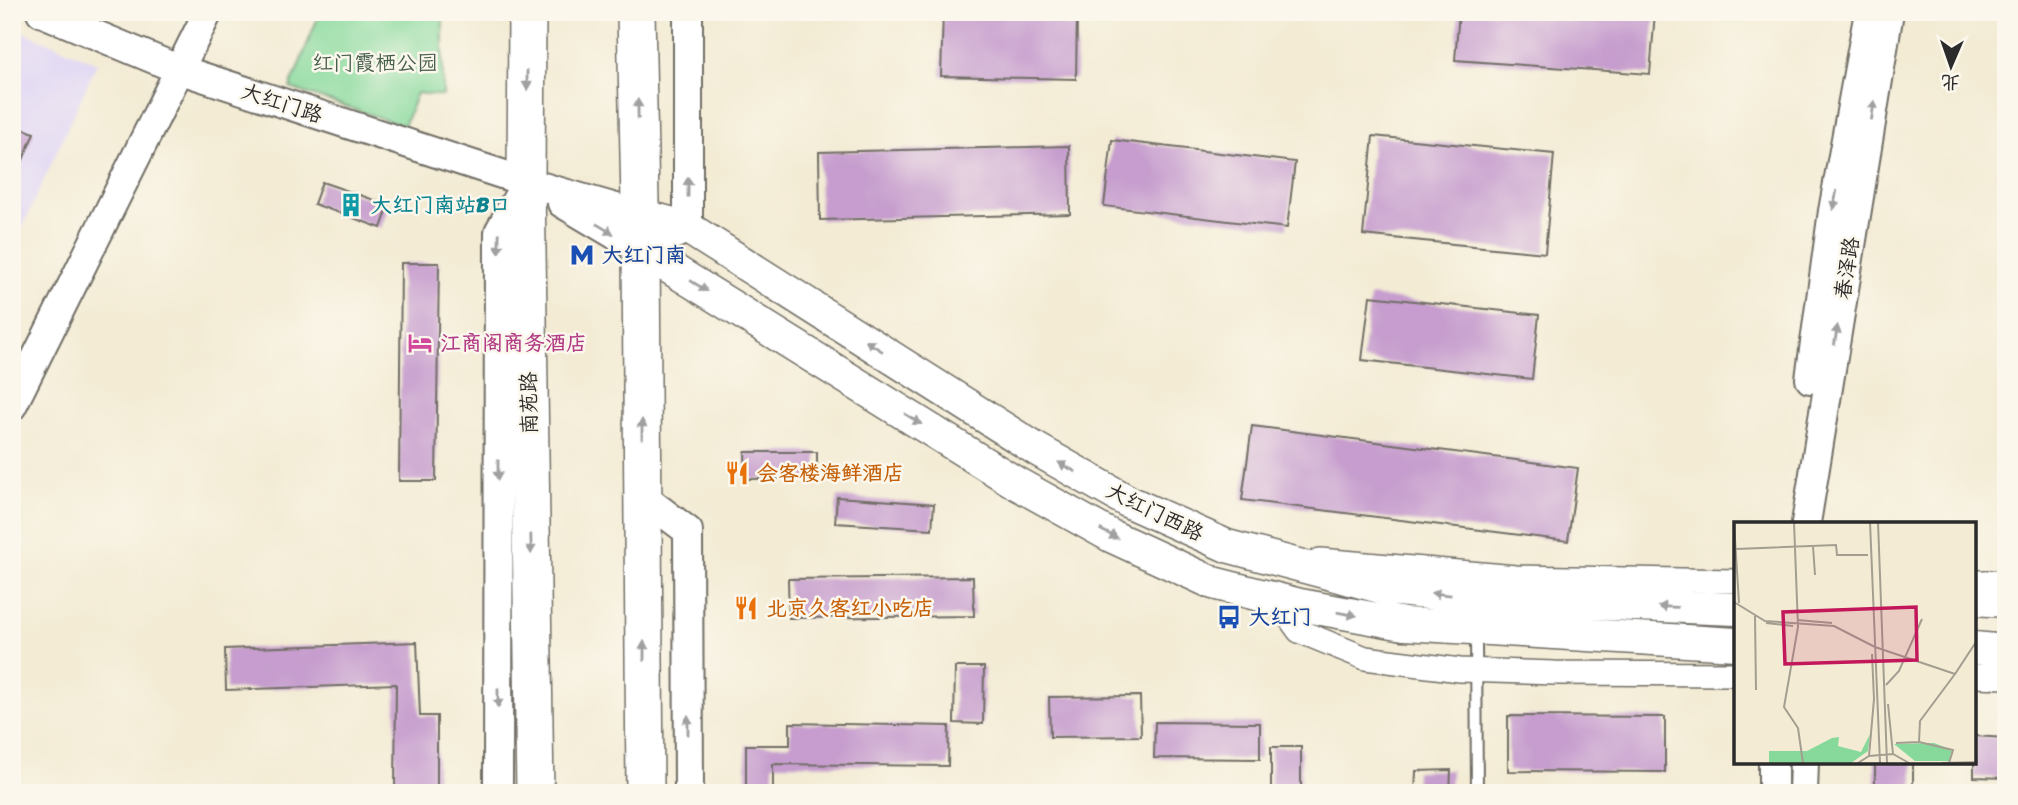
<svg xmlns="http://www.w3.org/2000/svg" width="2018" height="805" viewBox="0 0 2018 805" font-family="Sriracha,'LXGW WenKai TC',sans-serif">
	<rect width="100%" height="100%" fill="#fbf7ec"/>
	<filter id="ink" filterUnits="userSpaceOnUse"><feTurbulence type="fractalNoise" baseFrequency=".0143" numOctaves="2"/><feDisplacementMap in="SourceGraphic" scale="14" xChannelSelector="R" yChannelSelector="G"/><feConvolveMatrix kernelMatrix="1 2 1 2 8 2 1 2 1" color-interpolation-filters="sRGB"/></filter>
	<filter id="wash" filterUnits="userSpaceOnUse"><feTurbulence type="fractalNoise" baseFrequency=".00686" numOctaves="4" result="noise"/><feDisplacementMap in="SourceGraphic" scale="28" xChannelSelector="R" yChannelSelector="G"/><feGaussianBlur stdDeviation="1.57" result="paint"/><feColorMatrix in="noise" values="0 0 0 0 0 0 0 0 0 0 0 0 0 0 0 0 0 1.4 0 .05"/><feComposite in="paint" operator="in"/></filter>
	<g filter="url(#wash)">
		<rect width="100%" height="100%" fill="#f3ebd4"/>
		<path fill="#dfd5f5" d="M12,27l85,36 -85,187z"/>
		<path fill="#86d99b" stroke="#588263" stroke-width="2" d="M320,12h123v84l-26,-3 -13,33 -114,-38z"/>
		<g id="blocks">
			<path fill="#c69dce" d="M943,12h134l-1,67 -135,-3z
				M1459,12h196l-5,62 -195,-14z
				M12,124l22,9 -21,51h-1z
				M1373,136l181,18 -9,99 -182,-18z
				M1112,140l183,22 -8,66 -183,-22z
				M1069,146l1,68 -250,6 -1,-68z
				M322,182l67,23 -8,23 -67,-24z
				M401,263h38l-3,218h-37z
				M1370,296l169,19 -7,64 -170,-19z
				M1252,426l326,42 -10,73 -326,-41z
				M745,452h72v26l-71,1z
				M837,497l97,7 -2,25 -97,-6z
				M973,577l1,39 -185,2 -1,-39z
				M417,642l3,74h17v77h-42l1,-109 -170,6 -1,-41z
				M955,667h29l-1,57 -29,-1z
				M1140,696l1,40 -91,1 -1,-40z
				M1508,716l157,1v55l-157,-1z
				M1155,722l105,1v36l-106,-1z
				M790,723l159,3 -1,40 -175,-2v29h-27v-48h44z
				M1974,736l32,2v40l-32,-1z
				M1271,747h30v46h-30z
				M1875,761h38v32h-38z
				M1451,770l-1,23h-35l1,-22z"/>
		</g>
	</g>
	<g filter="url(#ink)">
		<use href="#blocks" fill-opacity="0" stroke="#716e66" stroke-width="2"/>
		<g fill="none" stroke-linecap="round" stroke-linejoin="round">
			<g stroke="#716e66" stroke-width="14">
				<path id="service" d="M1476,632l1,161"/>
			</g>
			<g stroke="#716e66" stroke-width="26">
				<path id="minor" d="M1320,560l196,17 220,4
					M1974,582h32
					M1276,599l23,32 66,27 95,12 95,3 181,1
					M1974,676l32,1"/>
			</g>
			<g stroke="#716e66" stroke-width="32">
				<path id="tertiary" d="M41,12l137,57 348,113 114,33
					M562,203l79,47 47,-22v-216
					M1810,379l23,-168 36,-199
					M12,406l196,-394
					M643,497l45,34 1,262
					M1806,523l83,-511
					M498,793l1,-561 27,-50
					M1773,793v-32
					M1803,793l1,-32"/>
			</g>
			<g stroke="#716e66" stroke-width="35">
				<path id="secondary" d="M640,215l48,13 348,221 93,53 98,44 161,43 100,10 248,10
					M641,250l375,233 95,53 102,47 87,22 104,19 332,20
					M1974,599l32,2
					M1974,648l32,3"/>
			</g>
			<g stroke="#716e66" stroke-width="40">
				<path id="trunk" d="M527,12l-1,170 9,611
					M636,12l5,238 4,543"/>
			</g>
			<use href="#service" stroke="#fff" stroke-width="10"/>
			<use href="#minor" stroke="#fff" stroke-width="23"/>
			<use href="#tertiary" stroke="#fff" stroke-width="28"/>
			<use href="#secondary" stroke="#fff" stroke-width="32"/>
			<use href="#trunk" stroke="#fff" stroke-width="37"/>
		</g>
		<defs><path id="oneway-solid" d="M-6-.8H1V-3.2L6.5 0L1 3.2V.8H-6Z" transform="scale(1.75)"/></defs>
		<g fill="#a0a0a0">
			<use href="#oneway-solid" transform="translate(527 80) rotate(90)"/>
			<use href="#oneway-solid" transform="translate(638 109) rotate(-91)"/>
			<use href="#oneway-solid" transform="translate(1873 110) rotate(-81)"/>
			<use href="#oneway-solid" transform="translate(688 187) rotate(-90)"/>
			<use href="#oneway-solid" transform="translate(1835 200) rotate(100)"/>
			<use href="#oneway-solid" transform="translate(605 229) rotate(31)"/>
			<use href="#oneway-solid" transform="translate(499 243) rotate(91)"/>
			<use href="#oneway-solid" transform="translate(699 286) rotate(32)"/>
			<use href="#oneway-solid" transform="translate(1836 335) rotate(-81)"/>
			<use href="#oneway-solid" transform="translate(874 346) rotate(-148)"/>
			<use href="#oneway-solid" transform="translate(913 419) rotate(32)"/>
			<use href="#oneway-solid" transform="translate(642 429) rotate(-90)"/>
			<use href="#oneway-solid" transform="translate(1067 467) rotate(-151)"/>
			<use href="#oneway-solid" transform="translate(498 470) rotate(90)"/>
			<use href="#oneway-solid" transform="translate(1109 534) rotate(27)"/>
			<use href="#oneway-solid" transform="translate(531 544) rotate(89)"/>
			<use href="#oneway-solid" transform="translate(1441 594) rotate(-174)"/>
			<use href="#oneway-solid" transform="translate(1668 607) rotate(-178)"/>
			<use href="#oneway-solid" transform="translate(1347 614) rotate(10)"/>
			<use href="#oneway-solid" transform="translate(644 651) rotate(-90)"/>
			<use href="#oneway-solid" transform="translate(498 698) rotate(90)"/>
			<use href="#oneway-solid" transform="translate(688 725) rotate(-90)"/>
		</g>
	</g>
	<defs>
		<g id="building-bare" transform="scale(1.89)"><path d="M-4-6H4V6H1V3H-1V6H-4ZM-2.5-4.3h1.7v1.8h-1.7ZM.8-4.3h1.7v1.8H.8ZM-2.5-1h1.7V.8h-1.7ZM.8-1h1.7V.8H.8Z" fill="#0f9aa8" stroke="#fbf7ec" stroke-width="2.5" paint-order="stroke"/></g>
		<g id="metro-bare" transform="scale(1.89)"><path d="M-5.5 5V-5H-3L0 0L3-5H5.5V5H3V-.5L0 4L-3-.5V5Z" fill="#1a4fb4" stroke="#fbf7ec" stroke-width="2.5" paint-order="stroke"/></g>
		<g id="hotel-bare" transform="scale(1.89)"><path d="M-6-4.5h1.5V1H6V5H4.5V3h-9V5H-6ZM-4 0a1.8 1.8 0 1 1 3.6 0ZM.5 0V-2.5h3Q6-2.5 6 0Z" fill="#d1479c" stroke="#fbf7ec" stroke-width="2.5" paint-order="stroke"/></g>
		<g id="restaurant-bare" transform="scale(1.89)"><path d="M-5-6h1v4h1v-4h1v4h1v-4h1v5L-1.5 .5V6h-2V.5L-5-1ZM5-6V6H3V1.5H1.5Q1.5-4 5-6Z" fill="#e8710a" stroke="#fbf7ec" stroke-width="2.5" paint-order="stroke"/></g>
		<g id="bus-bare" transform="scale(1.89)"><path d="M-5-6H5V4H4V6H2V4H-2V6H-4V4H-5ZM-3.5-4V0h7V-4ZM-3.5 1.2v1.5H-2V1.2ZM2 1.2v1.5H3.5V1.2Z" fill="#1a4fb4" stroke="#fbf7ec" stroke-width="2.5" paint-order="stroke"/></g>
	</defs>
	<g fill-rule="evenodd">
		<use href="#building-bare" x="351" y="205"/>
		<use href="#metro-bare" x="582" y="255"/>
		<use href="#hotel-bare" x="420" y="343"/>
		<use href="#restaurant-bare" x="737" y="473"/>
		<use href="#restaurant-bare" x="746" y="608"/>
		<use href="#bus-bare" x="1229" y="617"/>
	</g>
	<g text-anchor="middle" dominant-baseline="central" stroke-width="5" stroke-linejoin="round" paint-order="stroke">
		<g font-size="21" fill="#465f4d" stroke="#fbf7ec">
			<text x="375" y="63">红门霞栖公园</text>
		</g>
		<g font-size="21" fill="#2b2b2b" stroke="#fbf7ec">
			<text transform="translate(282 103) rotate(18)">大红门路</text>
			<text transform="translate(1847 268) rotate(-81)">春泽路</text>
			<text transform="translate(529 403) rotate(-91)">南苑路</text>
			<text transform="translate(1155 512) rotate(26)">大红门西路</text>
		</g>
		<g font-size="21" font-weight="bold" fill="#0d838f" stroke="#fbf7ec" text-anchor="start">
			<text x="371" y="205">大红门南站B口</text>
		</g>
		<g font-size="21" font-weight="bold" fill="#164399" stroke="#fbf7ec" text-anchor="start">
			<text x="602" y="255">大红门南</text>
			<text x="1249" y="617">大红门</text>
		</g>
		<g font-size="21" font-weight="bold" fill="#b23c85" stroke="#fbf7ec" text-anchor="start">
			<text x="440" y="343">江商阁商务酒店</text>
		</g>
		<g font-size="21" font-weight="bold" fill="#c56008" stroke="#fbf7ec" text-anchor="start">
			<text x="757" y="473">会客楼海鲜酒店</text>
			<text x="766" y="608">北京久客红小吃店</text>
		</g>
	</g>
	<g transform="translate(1734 522)">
		<rect width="242" height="242" fill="#f3ebd4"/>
		<path d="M136,212l-2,17 -17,12h-82v-12h38l25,-13 7,-1 -1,9 23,6zM200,221l18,7 -3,11h-34l-21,-17z" fill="#86d99b"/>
		<path fill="none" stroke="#a39e90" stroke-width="2" d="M60,0l4,105 -14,80 14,21 5,35M136,0l10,241M144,0l9,241M0,1l5,80M79,24l2,29M2,27l100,-4 1,10h31M0,80l31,19 69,5 41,21M21,94l1,74M63,98l35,3M32,101l27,3M141,125l80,27 21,-32M138,132l2,45M152,163l13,-14 23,-52M154,182l5,50M185,220l34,8 -4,13M162,221l23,-1 1,-21 35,-47M135,234l5,-57M124,241l11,-7 24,-2 16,9M208,241l34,-1"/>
		<path fill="#c2185b" fill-opacity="0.15" stroke="#c2185b" stroke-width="3.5" d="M182,85l1,53 -132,4 -2,-52z"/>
		<rect width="242" height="242" fill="none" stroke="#2b2b2b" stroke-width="3.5"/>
	</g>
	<rect width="2018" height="805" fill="none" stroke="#fbf7ec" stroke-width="42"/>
	<g transform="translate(1951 66) rotate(182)" stroke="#fbf7ec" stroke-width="5" paint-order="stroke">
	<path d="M0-5L12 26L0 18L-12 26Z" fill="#2b2b2b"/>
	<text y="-10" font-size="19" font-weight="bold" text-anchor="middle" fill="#2b2b2b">北</text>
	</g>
</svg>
